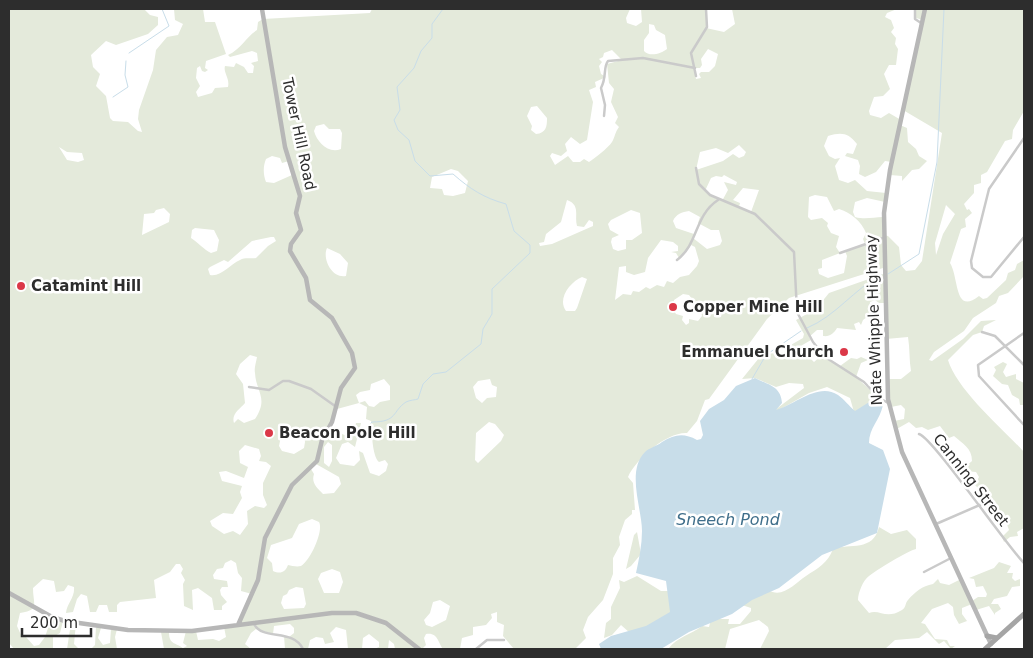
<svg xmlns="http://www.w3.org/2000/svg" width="1033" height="658" viewBox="0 0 1033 658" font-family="'DejaVu Sans',sans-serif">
	<rect width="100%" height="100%" fill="#fff"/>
	<path fill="#e4eadb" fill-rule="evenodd" d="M9,9h135l6,6 8,2v8l-10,9 -32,11 -10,-4 -15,14 2,12 7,7 -4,12 10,10 4,22 3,3 15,1 10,9 4,1 -4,-13 1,-9 14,-40 3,-20 11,-13 11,-2 5,-11 -8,-4 -1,-11h29l2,13h10l11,32 -20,7 -1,7 3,2 -3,2 -3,-1 -2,-5 -3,2 -1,10 4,8 -4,6 2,5 14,-4 3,-5 13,-1c2,-9 -5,-14 -3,-21l9,1 2,-4 8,4 4,6h5l1,-7 -3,-3 7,-2 -1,-8 -5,-2 -22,6 -2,-2c13,-6 18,-18 29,-25l1,-8 5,-3 107,-6 2,-4h258l-4,9 1,5 9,3 6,-4 -1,-13h65v19l18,4 11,-8 -3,-15h165l-10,4 -2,4 6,3 3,8 -3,4 5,6 -1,6 3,5 -2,16h-7l-5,9 6,15 -7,7 -9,1 -5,14 1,4 11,3 8,-5 12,7 -1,5 7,3 1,14 8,7 3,7 8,5 -8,8 -7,1 -10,11v-5l-12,-1 2,-13 -7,-1 -9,11 -11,5 -6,-3 1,-8 -2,-6 -13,-4 2,-3 6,1 4,-10c-9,-11 -15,-12 -29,-8l-4,10 5,10 6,3 5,-1 -5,8 4,14 9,3 7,-3 12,11 19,2 -1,9 -18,-4 -12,4 -2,10 2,5c11,3 18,0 28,0v18l5,1 11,11 2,18 5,6 9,-1 7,-9 20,-128 -39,-23 20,-90 -7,-2 -2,-9h110v102l-11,19 -1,9 -7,2 -18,31 -6,3v8l-7,2v8l-10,11 3,6 2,-1 3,4 -7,6 1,8 -5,2 -11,34c9,14 4,53 29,33l4,3 4,-1 19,-18 2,-7 7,-3 2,-6 7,-4v16l-16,17 -9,3 -3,7 -23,15 -9,13 -30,21 -5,8 3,1 31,-22 18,-18 15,-1 -12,6 -2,6 -9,3 -25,25c9,30 54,68 76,92v76l-7,4 1,4 -8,1 -6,5 -2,-5 7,-7c-1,-3 -6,-15 -7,-17l-7,-1 2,-7 -3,-4 -5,-1 1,-4 -5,-3 2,-4 -2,-3 -7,2 -3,-3 4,-8 -3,-5 -11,-1 -1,-3 8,-7c0,-13 -9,-17 -18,-25l-5,2 -9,-12 -12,4 -6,-3 -6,1 -7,-6 -14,8 -1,-9 10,-2 1,-10 -4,-4 -10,2 -3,-28h13l10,-8c-2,-11 -1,-22 -3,-34l-22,2 -1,-36h-6l-4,-3 -5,2 -1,8 2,4 -8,6 -2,5 -2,-3 -5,2 2,6 -19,-2c-3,5 -7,9 -14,8v-6h-6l-8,7 2,3 -12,7v7l6,5 4,-2 5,5 8,-7 18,11 11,-8 6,1 4,-2 7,3 -7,3 -5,14 26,24 -9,-1 -10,10 -9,2 -4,-14 -23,-11 -18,6 -30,17h-4l25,-19 4,-3 -1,-4 -14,-1 -13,4 -21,-9 -13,1 17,-21 7,-4 22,-2 1,-6 14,-8 1,-4 -8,-14 20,-11 13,-16 54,-19v-6l-94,30 -22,21 -58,80 -4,1 -8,21 -10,12c-21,-1 -51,26 -59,44l5,6 2,27h-3v4l-7,6 -6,17 1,8 -7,13v16l-10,26 -15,17 -5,13 3,8 -11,11h-61l-11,-13 1,-11 -7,-3v-10l-6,2 1,4 -6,7 -13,2v8l-11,3 -2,11h-17c-5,-6 -5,-17 -17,-15l-2,4 2,7 -4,4h-27l-1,-5 -5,-4 -1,9h-14l5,-2v-5l-10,-8 -6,4 -1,11h-14l-2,-19 -10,-3 -6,6 4,9 -9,2 -2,-6 -7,-1 -6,3 -2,9h-23l-1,-13 5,1 5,-4v-5l-4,-4 -16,2 -1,8 -17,-5 -5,4 -6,11 6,5h-87l-3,-17h8c0,12 5,10 14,16l4,-2 -4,-3 3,-12h10l2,9 15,-1 6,2 7,-4 -2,-10 13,-2 15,-31 -11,-3 1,-13 -4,-5 -2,-10 -5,-3 -6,3 -2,5 -6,1 -4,6 1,4 13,2 1,6h-6l-2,3 1,5 6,7 -5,4v4h-8l-2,-12 -14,-10 -6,2 1,20 -9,-4 -1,-22 2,-4 -4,-7 2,-4 -3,-5h-4l-6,8 -16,8 2,18 -36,4 -3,3v7h-8l-2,-7h-8l-3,7h-6l-3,-16 -6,-2 -4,5 -4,13 -7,1c1,-10 9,-15 8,-26l-6,-2 -4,6 -8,1 -2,-11 -11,-2 -10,9c0,16 7,22 -13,25l-3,13 4,9 5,2 8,9 5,-1 6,-8 7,-21 11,5 -3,12 -7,4v12h-39l-5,-6zM649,24l5,1 2,5 9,5 2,14c-6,5 -18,8 -23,2v-11l5,-7zM708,49l10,5 -3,12 -6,6h-8l-2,2 2,4 -5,1 -2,-11h6l2,-3 -1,-6zM612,50l10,10 -15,4 2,19 5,6 -3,13 7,15 -3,6 4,4c-4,5 -4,10 -7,15 -4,6 -17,16 -23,20l-5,-3 -4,3h-7l-5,-6 -13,9 -5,-9 2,-3 9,3 6,-5 -2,-7 6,-7 9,7 7,-4 6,-38 -4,-12 7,-3 -1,-5 11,-5 -5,-3 -2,-8 3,-4 -3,-3 4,-2 1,-4zM537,106l10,12c0,9 -1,15 -11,16l-5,-4 1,-4 -5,-10 4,-9zM324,124l5,5h11l2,4 -1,16c-13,5 -24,-7 -27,-18l2,-5zM739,145l7,7 -2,4 -5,2 -6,-4 -10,7 -27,9 4,-18 16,-4 12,5zM59,147l8,5 15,1 2,7 -6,2 -11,-2zM272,156l8,2 2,5 7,-2 3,14 -18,8 -8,-1c-3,-8 -3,-16 0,-23zM451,169l7,2 10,10 -3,12 -12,3 -9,-1 -2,-6 -12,-1 2,-11zM724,175l13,7 -1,3 -12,-3 4,8 -6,11 -12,-5 -5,-5 6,-13 5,-2 6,1zM743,188l16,2 -8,22 -12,-5 1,-4 -7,-3zM815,195l12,2 7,14 5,-2c11,3 23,13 27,24l-3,6 2,5 -20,7 2,5 -3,17 -16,5 -9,-4 -1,-5 4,-1v-8l18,-7 -4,-6 3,-11 -8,-3 -4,-7 1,-3 -6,-5 -11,2 -3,-3 1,-20zM567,200c14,5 7,16 10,26l7,1 5,-7 4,2v4l-41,18 -12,2 -1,-3 5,-1 2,-8 15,-12zM946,205l9,9 -12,20 -7,21 -1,-12zM164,208l6,6 -1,8 -27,13 2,-21 10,-1 2,-3zM631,210l9,3 2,20 -10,7h-6v9l-8,2 -5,-2 -2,-7 1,-4 7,-3 -9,-5 -2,-6 3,-4zM689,211l11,6 -2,6 13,7h8l3,11 -2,4 -13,4 -14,-11 1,-4 -18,-6 -3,-7c3,-7 9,-9 16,-10zM195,228l19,2 5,10 -2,11 -6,2c-8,-4 -12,-10 -20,-15l1,-8zM271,237h3l2,4 -8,5 -12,12c-5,1 -11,-1 -16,2 -10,4 -18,17 -30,15l-2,-6 2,-2 14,-7 4,2 24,-21zM661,240l12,2 5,4v5l-7,1 5,1 3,5 12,-13 4,2 4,14 -2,5 -8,9 -9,2 -7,6 -6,-2 -3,6 -7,-2 -7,4 -4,-2 -7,5 -6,-1 -2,4 -8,-1 -8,6 4,-33 7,-1v6l8,3 11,-3 3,-14zM327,248l13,6 8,9 -2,13c-14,3 -24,-17 -19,-28zM582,277l5,2 -10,29 -2,3h-9c-9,-12 4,-29 16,-34zM683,294l6,1 7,9 4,1 2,11 -4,5 -9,-2v4l-3,2 -4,-5 1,-4 -7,-2 -3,-5 1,-9zM250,355l7,2c-1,6 -3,11 -2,16 1,19 14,25 0,46l-11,4 -6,-4 -4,4c-3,-9 6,-14 11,-20l-2,-19 -7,-10 4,-10zM384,379l6,7v14l-10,2 -6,5 -5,-1 -4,-5 -6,2 -3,-8 4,-3 10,-2 1,-6zM490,379l2,6 5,2 -1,10 -9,1 -5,5 -6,-5 -3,-11 5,-6zM359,403l8,4 -1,12 5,2c1,11 1,35 8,41l6,-2 3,4 -2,7 -7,5 -9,-3 -7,-20 -4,-2 1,9 -6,6 -14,-2 -4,-6 6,-14 6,-2 7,5 6,-24h-5l-2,8 -7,5 -15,-6 -3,-3 8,-18zM489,422l6,2 9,11 -3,6 -23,22 -3,-3 1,-27zM303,427l2,15 -1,6 -10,6 -12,-3 -3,-5 3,-15 10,1zM328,442l4,3v16l-3,6 -5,-4v-16zM245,445l14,4 2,7 -2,5 7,1 5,4 -8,17v12l4,10 -3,3 -9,-2 -8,5 1,13 -8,11 -7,-4 -9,3 -12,-8 -2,-5 13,-8 10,1 9,-16 -2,-6 2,-6 -20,-5 -3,-9 7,-1 18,7 4,-11 -8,-4 -1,-12zM316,464l23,13 2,7 -7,9 -11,1c-6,-6 -12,-11 -9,-20l-3,-5zM312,519l7,3c5,9 -9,39 -18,44 -4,1 -9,0 -13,-1 -3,8 -8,9 -15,6l-1,-8 -5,-5 4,-13 21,-7 7,-14zM332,569l8,3 3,10 -4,11h-15l-6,-14 3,-6zM296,587l7,1 3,16 -2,4 -20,1 -3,-6 2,-7 4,-2 2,-4zM440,600l10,6 -4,14 -14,7 -6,-2 -2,-5 6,-7 3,-11z
		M1003,362l4,2 -4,8 3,5 10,-3v5l8,4v22h-4l-1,-6 -7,-4 -4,-10 -6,-1 -9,-8 3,-6 -2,-3z
		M879,527l12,7 16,-4 9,9v10c-7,1 -41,22 -47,27 -6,4 -11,17 -11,24l11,13c11,-4 17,7 33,-3 4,-2 3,-7 6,-10 7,-8 14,-14 25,-16l5,-5 2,4 9,2 12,-6 11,22 6,-4h8l1,-3 -4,-8 -7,1 -2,-8 -5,-1 25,-10 5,-6 12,4 -4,7h6l-1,5 3,3 5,-2v7l-8,1 -5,9 -13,3 -3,5h7l3,5 -6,4v2l-6,-9 -13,4 -4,-6 -10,4v6l5,7 -8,3 -5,-9 -1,-8 -5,-4 -16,6 -11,14 4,1 10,15 12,1 3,6h5l-4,3 -7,-8 -5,3 -12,-12 -8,6 -24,2 -10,9h-125l9,-18 -1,-4 -9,-7 -29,9 -5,20h-57c10,-13 23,-14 34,-23l7,1 2,-8h18l-1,5h12l11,-13v-3l-9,-3 26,-15c15,9 27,-7 38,-14 12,-8 22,-13 27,-27 17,-6 40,3 46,-22z
		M637,532l4,22 -10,12 -5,3 8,-34z
		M637,576l24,15h10l6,26 -47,16 -9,-8 -9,10 -8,3 2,-15 5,-4v-12l9,-19 -1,-8 5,2z
		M71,623h5l-2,21 5,5h-12z
		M96,627l5,1 -3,10 5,7 7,-2 1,-14h6l-2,8 2,12h-26l4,-4z"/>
	<path fill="#c8dde9" d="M755,378c13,7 26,8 27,25l-6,7c19,-5 42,-28 62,-15 6,4 11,11 17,16l19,-12 9,6c-3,15 -14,23 -14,38l14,7 7,19 -13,64 -55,22 -43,33 -27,12 -20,14 -43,18 -28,17h-60l-2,-5 12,-8 35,-10 24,-14 -4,-31 -30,-8c3,-14 6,-28 6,-42 0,-22 -16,-60 3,-79 4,-4 12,-6 17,-10 13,-8 22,-9 35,-2l4,-1 2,-4 -3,-14 9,-12 15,-9 12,-14z"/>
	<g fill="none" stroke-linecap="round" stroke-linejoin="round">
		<path stroke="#c8dde9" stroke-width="1" d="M129,53l40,-27 -7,-17
			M113,97l15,-10 -3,-12 1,-14
			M888,274l31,-20 18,-92 7,-153
			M807,328c29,-12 47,-39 74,-53
			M752,379l14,-24 35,-24
			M366,428l6,-6c26,0 20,-11 34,-20 4,-2 9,-2 12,-3l5,-15 10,-10 13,-2 35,-28 2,-15 9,-15v-25l38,-36v-8l-16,-14 -8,-27c-22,-6 -36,-15 -53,-30l-23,2 -15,-15 -6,-21 -11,-10 -4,-10 6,-10 -3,-23 17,-19 7,-17 11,-13v-14l11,-15"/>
		<path stroke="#cacaca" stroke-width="2.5" d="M915,9v10l6,4
			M696,76l-5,-23 16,-26 -1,-18
			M604,116l1,-11 -4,-17c6,-11 2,-21 7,-27l35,-3 52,10
			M1024,138l-35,51 -18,72 1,7 11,9h8l33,-40
			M696,168l3,16 11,11 45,19 39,38 3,60 16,30 12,15 39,25 14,15 10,6
			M840,253l43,-15
			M677,260c22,-17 17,-44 41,-60
			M982,332l13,4 29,29
			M1024,333l-46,32 1,11 45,49
			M249,387l20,3 14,-9h6l22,8 24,17
			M919,434c14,4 86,110 105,129
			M936,524l53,-23
			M924,572l27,-14
			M254,624c9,17 39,4 49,25
			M476,649l11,-9h17"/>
		<path stroke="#b7b7b7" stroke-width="4.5" d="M925,9l-35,161 -6,43 4,186 14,53 89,192
			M9,593l43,24 13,4 63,9 64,1 140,-18h24l30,10 33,26
			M238,625l20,-45 7,-42 27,-53 25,-24 5,-21 10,-18 9,-34 14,-20 -3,-15 -20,-35 -22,-18 -4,-22 -16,-27 1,-7 10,-14 -5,-17 4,-17 -15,-49 -23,-138"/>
		<path stroke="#a5a5a5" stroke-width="5" d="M987,636l10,2
			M985,649l39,-35"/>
	</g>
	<g fill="#db3848" stroke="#fff" stroke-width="2">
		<circle cx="21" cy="286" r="5"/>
		<circle cx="673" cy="307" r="5"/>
		<circle cx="844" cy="352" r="5"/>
		<circle cx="269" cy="433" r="5"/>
	</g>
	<g text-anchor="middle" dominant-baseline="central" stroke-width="5" stroke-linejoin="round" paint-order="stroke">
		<g font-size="15" fill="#2d2d2d" stroke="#fff">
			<text transform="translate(299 134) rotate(78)">Tower Hill Road</text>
			<text transform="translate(874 320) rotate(-92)">Nate Whipple Highway</text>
			<text transform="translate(971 480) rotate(52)">Canning Street</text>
		</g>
		<g font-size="15" font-weight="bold" fill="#2d2d2d" stroke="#fff" text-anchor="start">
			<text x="31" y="286">Catamint Hill</text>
			<text x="683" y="307">Copper Mine Hill</text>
			<text x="834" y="352" text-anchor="end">Emmanuel Church</text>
			<text x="279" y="433">Beacon Pole Hill</text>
		</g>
		<g font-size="16" font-style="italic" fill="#406f8b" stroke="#fff">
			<text x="728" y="519">Sneech Pond</text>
		</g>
	</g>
	<rect width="1033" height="658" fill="none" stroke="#2d2d2d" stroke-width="20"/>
	<path d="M22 628v8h69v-8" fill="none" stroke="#2d2d2d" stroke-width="2.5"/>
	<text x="30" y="628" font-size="15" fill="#2d2d2d" stroke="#ffffff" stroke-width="4" paint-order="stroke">200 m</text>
</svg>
